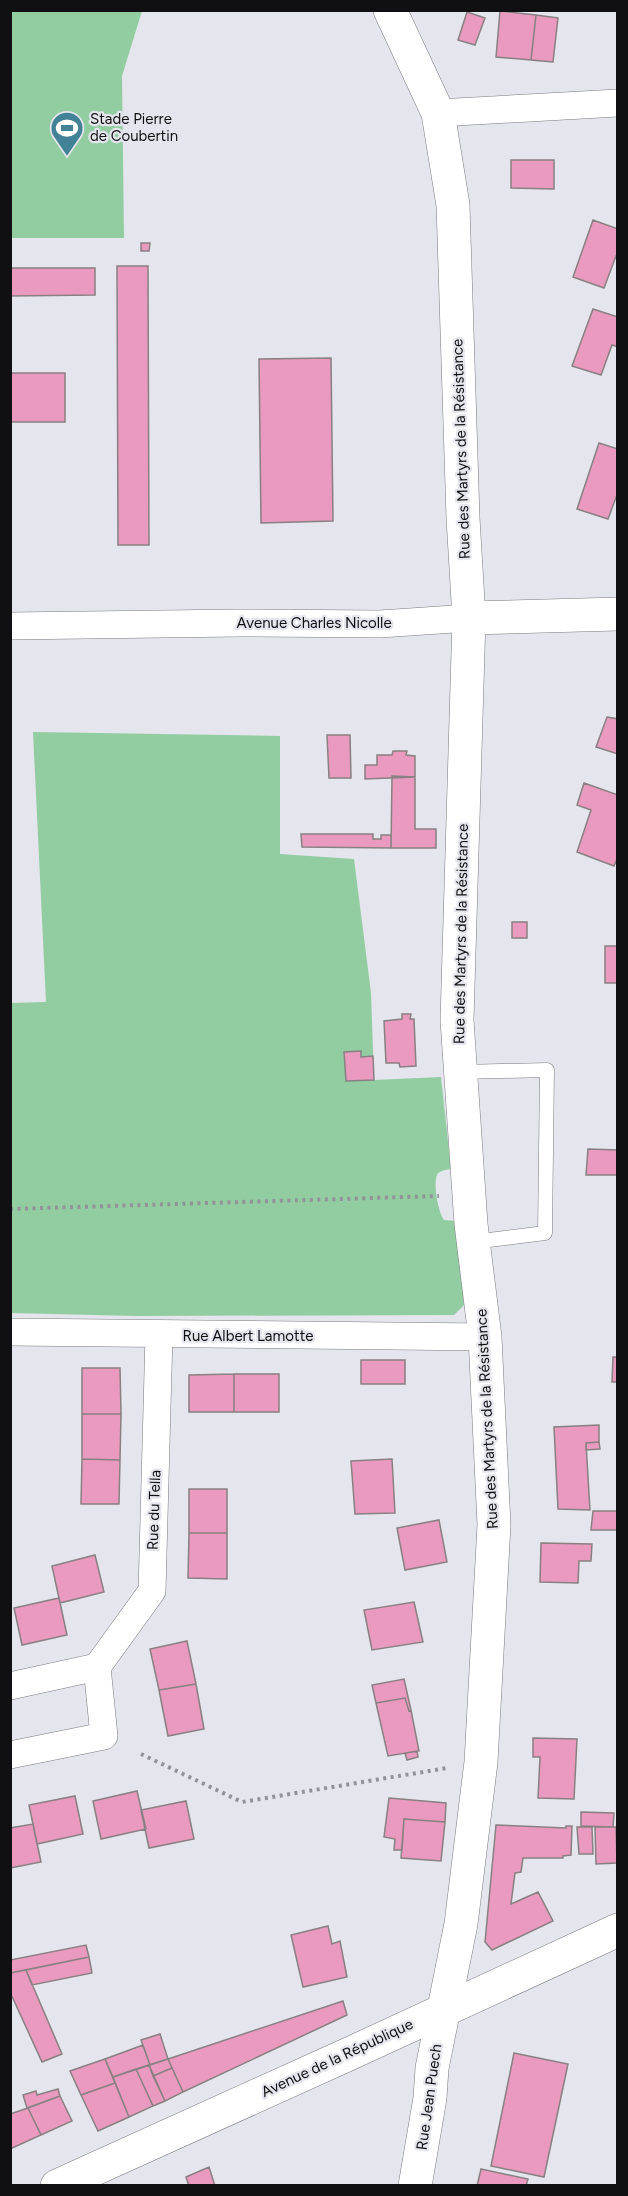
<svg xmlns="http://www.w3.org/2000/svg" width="628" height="2196" viewBox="0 0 628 2196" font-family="Figtree,sans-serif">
	<rect width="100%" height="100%" fill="#e5e5ed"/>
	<path fill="#92cda2" d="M10,11h132l-20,65 2,162h-113z
		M33,732l247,4v118l74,5 17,134 3,87 67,-3 10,92c-5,1 -11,1 -14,6 -4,9 1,37 7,45l12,1 8,84 -10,10 -318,1 -125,-3 -1,-310 36,-1z"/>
	<path fill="#e99abe" stroke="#888083" stroke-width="1.5" d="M500,11l36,4 -5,45 -35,-3z
		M467,12l18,6 -10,27 -17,-5z
		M536,15l22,3 -5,44 -22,-2z
		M511,160h43v29l-43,-1z
		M593,220l25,9v27h-2l-12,32 -31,-11z
		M141,243h9l-1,8h-8z
		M117,266h31l1,279h-31z
		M10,268h85v27l-85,1z
		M593,309l25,8v30l-6,-2 -11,30 -29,-9z
		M331,358l2,163 -72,2 -2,-164z
		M10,373h55v49h-55z
		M599,443l19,6v43l-10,27 -31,-10z
		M607,717l11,2v35l-22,-7z
		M327,735h23l1,43h-22z
		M393,751h14l-1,4 9,1v21l-50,2v-14h12v-10h15z
		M392,776l23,1v52h21v19h-45z
		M584,783l34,12v62l-4,9 -37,-14 14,-42 -14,-5z
		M301,834h72v5h8v-4h10v13l-89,-1z
		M512,922h15v16h-15z
		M605,946h13v37h-13z
		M402,1014h9l-1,5h4l2,47 -16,1 -1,-4h-13l-2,-42 18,-2z
		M361,1051v6l12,-1 1,24 -28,1 -2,-29z
		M588,1149l30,1v25h-32z
		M613,1357h5v25h-6z
		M361,1360h44v24h-44z
		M82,1368h38l1,46h-39z
		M234,1374v38h-45v-37z
		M234,1374h45v38h-45z
		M82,1414h39l-1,46 -38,-1z
		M599,1425v17l-13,1 4,67 -32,-1 -4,-82z
		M599,1442l1,7 -14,1v-7z
		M82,1459l38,1 -1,44h-38z
		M392,1459l3,54 -40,1 -4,-53z
		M189,1489h38v44h-38z
		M593,1511h25v19h-27z
		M439,1520l8,42 -42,8 -8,-42z
		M189,1533h38v46l-39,-1z
		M541,1543l51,1 -1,17h-12l-1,22 -38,-1z
		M95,1555l9,37 -44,11 -8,-37z
		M59,1598l8,37 -45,10 -8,-37z
		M414,1602l9,40 -51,8 -8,-40z
		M187,1641l9,43 -37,6 -9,-41z
		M404,1679l7,31 -2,1 -4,-13 -29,5 -4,-18z
		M196,1684l8,45 -36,7 -9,-46z
		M405,1698l4,13 2,-1 8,41 -31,5 -12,-53z
		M533,1738l44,1 -3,60 -36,-1 2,-41h-7z
		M417,1751l1,6 -11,3 -2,-7z
		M137,1791l9,38 -45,10 -8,-38z
		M75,1796l8,38 -46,10 -8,-39z
		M389,1798l57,5 -1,19 -41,-3 -2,31h-8l1,-11 -11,-2z
		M186,1801l8,38 -45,9 -8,-38z
		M581,1812l33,1 -1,14 -32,-1z
		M404,1819l41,3 -4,39 -40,-3z
		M33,1824l8,38 -31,6v-40z
		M496,1825l70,3v-2h6l-1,29 -8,1v2h-40l-2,14 -6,1 -4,31 27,-12 15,29 -61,29 -7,-8z
		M577,1827h15l1,27h-14z
		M595,1827h21l1,36 -21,1z
		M328,1926l4,18 8,-3 7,36 -44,10 -12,-52z
		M86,1945l3,12 -79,16v-13z
		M89,1957l3,16 -60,12 -6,-15z
		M26,1970l36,84 -20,8 -32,-70v-19z
		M343,2001l4,14 -164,77 -15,-33z
		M160,2034l8,25 -18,6 -9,-25z
		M143,2045l7,20 -37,12 -8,-18z
		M514,2053l54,11 -24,113 -53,-11z
		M105,2059l10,24 -34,12 -11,-24z
		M168,2059l4,9 -19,8 -4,-11z
		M149,2065l16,36 -12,5 -17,-37z
		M172,2068l11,24 -18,9 -12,-25z
		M136,2069l17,37 -24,11 -16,-40z
		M115,2083l14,34 -31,14 -17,-36z
		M58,2089l2,7 -33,12 -4,-13 13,-4 1,4z
		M60,2096l12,25 -31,14 -13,-27z
		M28,2108l13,27 -31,14v-35z
		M209,2167l6,19h-26l-3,-9z
		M481,2169l47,10 -2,7h-49z"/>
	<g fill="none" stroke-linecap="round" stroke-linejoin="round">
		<g stroke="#7a7a81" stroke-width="15">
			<path id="lane" d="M461,1072l86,-2 -2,163 -72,9"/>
		</g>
		<g stroke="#7a7a81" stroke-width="28">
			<path id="street" d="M438,113l180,-10
				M10,626l229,-3 141,1 89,-6
				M10,1332l475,5
				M10,1686l87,-19
				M10,1755l94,-19 -7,-69 55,-76 7,-256"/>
		</g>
		<g stroke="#7a7a81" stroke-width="34">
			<path id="secondary" d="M390,10l48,103 15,92 10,313 6,100 -12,402 14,204 14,113 9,188 -13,237 -20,162 -29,144 -2,30 -15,88
				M469,618l149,-4
				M57,2186l294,-133 267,-123"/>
		</g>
		<path stroke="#929298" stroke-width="4" stroke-dasharray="3 4.5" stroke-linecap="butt" d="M10,1209l429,-13
			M141,1754l101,48 205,-34"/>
		<use href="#lane" stroke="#fff" stroke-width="14"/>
		<use href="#street" stroke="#fff" stroke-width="27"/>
		<use href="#secondary" stroke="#fff" stroke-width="33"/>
	</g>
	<defs>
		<g id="stadium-pin" transform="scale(1.725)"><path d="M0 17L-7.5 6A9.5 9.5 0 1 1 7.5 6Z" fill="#428296" stroke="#e5e5ed"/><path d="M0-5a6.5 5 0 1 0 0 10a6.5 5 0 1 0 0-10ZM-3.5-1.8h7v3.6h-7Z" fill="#fff"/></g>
	</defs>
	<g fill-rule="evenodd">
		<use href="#stadium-pin" x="67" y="128"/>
	</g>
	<g text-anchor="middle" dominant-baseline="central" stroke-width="4.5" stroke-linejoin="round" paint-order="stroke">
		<g font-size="15" fill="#101012" stroke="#e5e5ed" text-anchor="start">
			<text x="90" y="119">Stade Pierre<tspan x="90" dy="17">de Coubertin</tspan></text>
		</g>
		<g font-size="15" fill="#101012" stroke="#e5e5ed">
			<text transform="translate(461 449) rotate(-92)">Rue des Martyrs de la Résistance</text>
			<text x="314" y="623">Avenue Charles Nicolle</text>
			<text transform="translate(461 934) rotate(-89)">Rue des Martyrs de la Résistance</text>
			<text x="248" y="1336">Rue Albert Lamotte</text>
			<text transform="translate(487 1419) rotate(-93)">Rue des Martyrs de la Résistance</text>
			<text transform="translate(154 1510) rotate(-88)">Rue du Tella</text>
			<text transform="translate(337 2058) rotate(-25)">Avenue de la République</text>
			<text transform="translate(429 2097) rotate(-82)">Rue Jean Puech</text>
		</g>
	</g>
	<rect width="628" height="2196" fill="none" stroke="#101012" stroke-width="24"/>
</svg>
